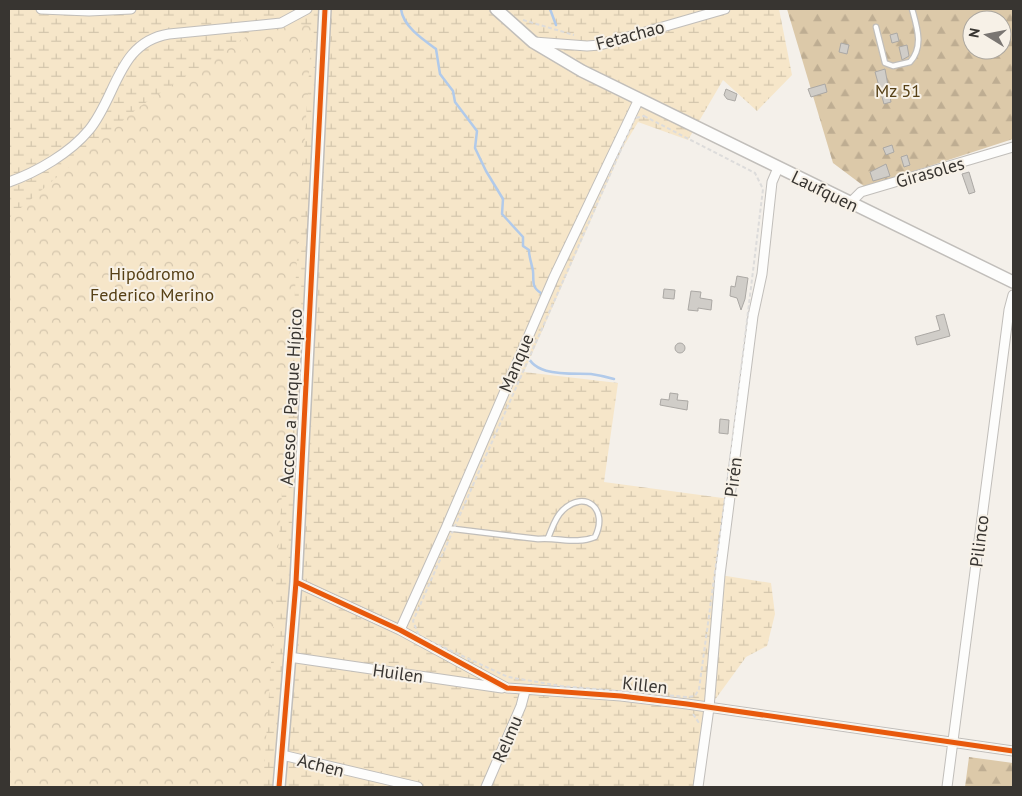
<svg xmlns="http://www.w3.org/2000/svg" width="1022" height="796" viewBox="0 0 1022 796" font-family="'PT Sans',sans-serif">
	<defs>
		<pattern id="forest-firs" width="22" height="20" patternUnits="userSpaceOnUse" patternTransform="scale(1.25)"><rect width="22" height="20" fill="#dcc9a9"/><path d="M5 1l3.5 6h-7zM16 11l3.5 6h-7z" fill="#bead92"/></pattern>
		<pattern id="wetland-marsh" width="20" height="14" patternUnits="userSpaceOnUse" patternTransform="scale(1.25)"><rect width="20" height="14" fill="#f6e6c9"/><path d="M1 5h8M5 5V1M11 12h8M15 12V8" fill="none" stroke="#d4c6ad"/></pattern>
		<pattern id="park-crowns" width="20" height="18" patternUnits="userSpaceOnUse" patternTransform="scale(1.25)"><rect width="20" height="18" fill="#f6e6c9"/><path d="M2 6a3 3 0 1 1 6 0M12 15a3 3 0 1 1 6 0" fill="none" stroke="#d4c6ad"/></pattern>
	</defs>
	<rect width="100%" height="100%" fill="#f4f0ea"/>
	<path fill="url(#forest-firs)" fill-rule="evenodd" d="M787,9h226v130l-148,48 -32,-24zM972,20h30v30h-30z
		M969,757l44,6v24h-48z"/>
	<path fill="url(#wetland-marsh)" d="M9,9h770l13,66 -35,36 -34,-31 -35,60 -50,-18 -16,27 -98,223 94,11 -14,99 126,17 -10,76 51,8 4,31 -8,32 -21,11 -37,51 -11,79h-689z"/>
	<path fill="url(#park-crowns)" d="M270,21l42,5 -49,761h-254v-569l130,-111z"/>
	<g fill="none" stroke-linecap="round" stroke-linejoin="round">
		<path stroke="#b1caea" stroke-width="2.5" d="M401,9c2,17 21,30 35,40l4,25 13,17 2,11 22,29 -2,17 11,23 17,28 -1,15 21,23v9l6,4c0,8 3,14 4,21 1,10 -2,16 8,22l1,6
			M550,9l6,16
			M526,350c4,28 44,23 65,24 7,1 16,3 23,5"/>
	</g>
	<path fill="#d0cdc8" stroke="#aba8a4" d="M897,33l2,8 -7,2 -2,-8z
		M841,43l8,2 -2,9 -8,-2z
		M907,45l2,11 -7,4 -3,-13z
		M885,69l6,33 -7,2 -9,-32z
		M825,84l2,8 -16,5 -3,-8z
		M726,89l11,5 -2,7 -8,-2 -3,-4z
		M892,145l2,7 -8,3 -3,-7z
		M907,155l3,10 -6,2 -3,-10z
		M886,164l4,12 -17,5 -3,-9z
		M969,172l6,20 -6,2 -7,-20z
		M737,276l11,2 -3,21 -4,11 -4,-12 -7,-2 1,-10 4,1z
		M664,289l11,1 -1,9 -11,-1z
		M691,291l10,1 -1,6 12,2 -1,10 -13,-2v3l-10,-1z
		M944,314l6,22 -33,9 -2,-8 25,-7 -4,-14z
		M675 348a5 5 0 1 1 10 0a5 5 0 1 1-10 0Z
		M670,393l8,1 -1,6 11,1 -1,9 -27,-5 1,-6 8,1z
		M720,419l9,1 -1,14 -9,-1z"/>
	<g fill="none" stroke-linecap="round" stroke-linejoin="round">
		<g stroke="#c1beba" stroke-width="7">
			<path id="service" d="M876,27l9,36 8,3 17,-4c14,-15 7,-35 2,-53
				M446,528l92,11c20,-2 38,6 57,-2 14,-28 -10,-48 -32,-27 -8,7 -11,19 -15,28"/>
		</g>
		<g stroke="#c1beba" stroke-width="11">
			<path id="minor" d="M41,9l48,2 42,-2
				M534,42l53,4 13,-1 125,-36
				M9,182c28,-10 61,-29 80,-52 28,-34 29,-88 80,-96l112,-11 26,-14
				M850,203l11,-11 152,-45
				M296,582l104,48 107,58 114,8 66,8 326,47
				M400,630l46,-102 108,-251 85,-178
				M289,657l213,31
				M282,755l136,32
				M486,787l35,-81 4,-15
				M698,787l11,-79 11,-133 33,-259 9,-42 10,-92 6,-14
				M947,787l62,-477 4,-15"/>
		</g>
		<g stroke="#c1beba" stroke-width="14">
			<path id="tertiary" d="M496,9l37,33 49,29 431,211
				M279,787l17,-205 29,-573"/>
		</g>
		<path stroke="#dddcdb" stroke-width="2" stroke-dasharray="4 2.5" stroke-linecap="butt" d="M523,20l51,15
			M644,116l111,57 8,16 -36,295 -28,205 -4,7 -8,1 -126,-11 -53,-9 -89,-41 -6,-15 222,-503z
			M693,714l6,9"/>
		<use href="#service" stroke="#fdfdfc" stroke-width="4.5"/>
		<use href="#minor" stroke="#fdfdfc" stroke-width="9"/>
		<use href="#tertiary" stroke="#fdfdfc" stroke-width="11"/>
		<g stroke="#f7f1e7" stroke-width="8">
			<path id="cycleway" d="M296,582l104,48 107,58 114,8 66,8 326,47
				M279,787l17,-205 29,-573"/>
		</g>
		<use href="#cycleway" stroke="#e8590c" stroke-width="5"/>
	</g>
	<g text-anchor="middle" dominant-baseline="central" stroke-width="4" stroke-linejoin="round" paint-order="stroke">
		<g font-size="18" fill="#383531" stroke="#f7f1e7">
			<text transform="translate(630 35) rotate(-15)">Fetachao</text>
			<text transform="translate(930 172) rotate(-16)">Girasoles</text>
			<text transform="translate(825 191) rotate(26)">Laufquen</text>
			<text transform="translate(516 363) rotate(-67)">Manque</text>
			<text transform="translate(291 397) rotate(-87)">Acceso a Parque Hípico</text>
			<text transform="translate(733 477) rotate(-83)">Pirén</text>
			<text transform="translate(979 541) rotate(-83)">Pilinco</text>
			<text transform="translate(398 673) rotate(8)">Huilen</text>
			<text transform="translate(645 685) rotate(6)">Killen</text>
			<text transform="translate(507 739) rotate(-67)">Relmu</text>
			<text transform="translate(321 765) rotate(14)">Achen</text>
		</g>
		<g font-size="18" fill="#574117" stroke="#f7f1e7">
			<text x="898" y="90">Mz 51</text>
			<text x="152" y="273">Hipódromo<tspan x="152" dy="21">Federico Merino</tspan></text>
		</g>
	</g>
	<rect width="1022" height="796" fill="none" stroke="#383531" stroke-width="20"/>
	<g transform="translate(987 35) rotate(280)"><circle r="24" fill="#f7f1e7" stroke="#aba69e"/>
	<path d="M0-4L9 19L0 12L-9 19Z" fill="#7a7672"/>
	<text y="-8" font-size="14" font-weight="bold" text-anchor="middle" fill="#383531">N</text>
	</g>
</svg>
